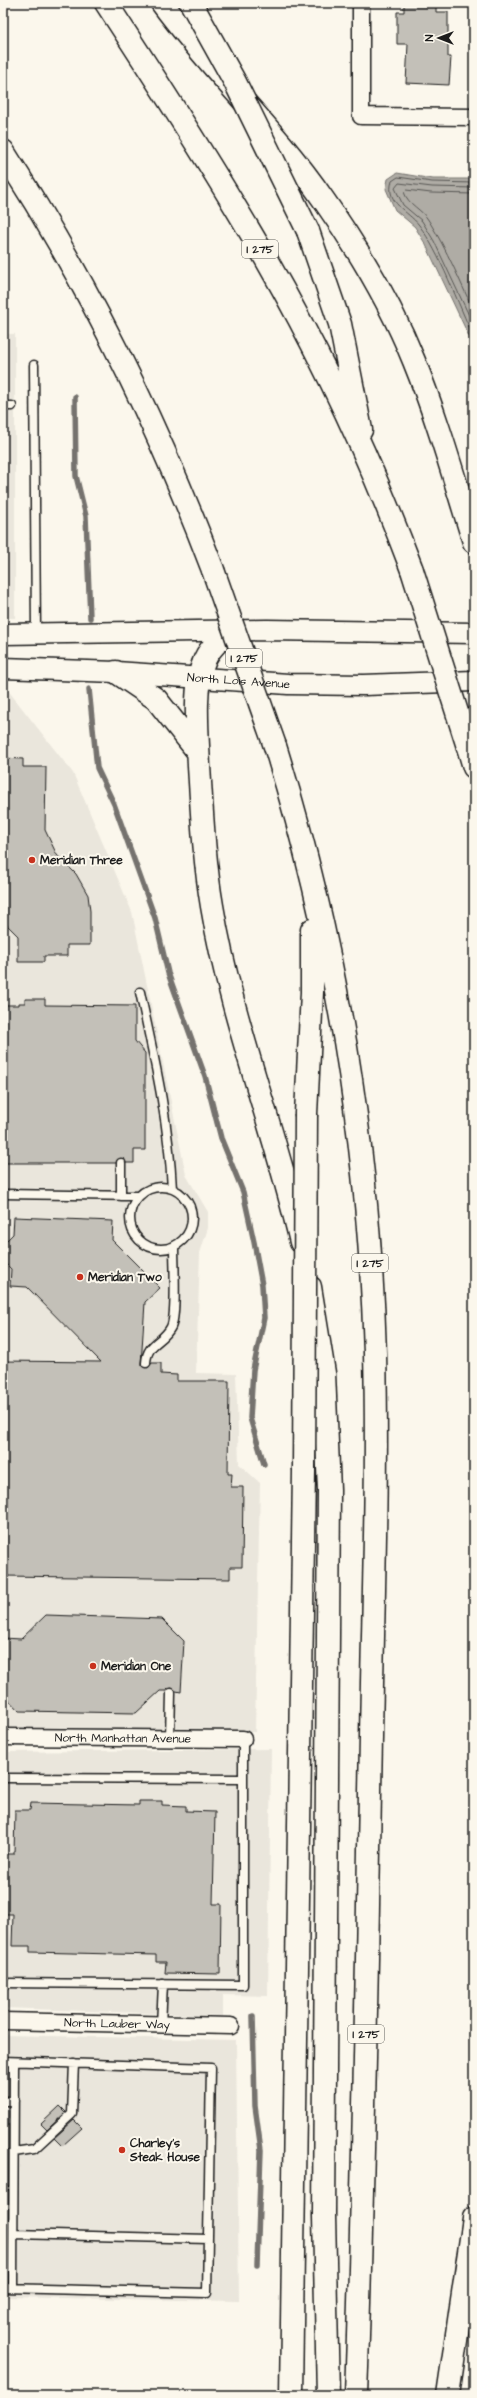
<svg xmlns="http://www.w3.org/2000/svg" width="477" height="2398" viewBox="0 0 477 2398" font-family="'Architects Daughter',sans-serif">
	<rect width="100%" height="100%" fill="#fbf7ec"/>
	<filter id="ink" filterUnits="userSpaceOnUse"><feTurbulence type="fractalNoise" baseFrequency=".025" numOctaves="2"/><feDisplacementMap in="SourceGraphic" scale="8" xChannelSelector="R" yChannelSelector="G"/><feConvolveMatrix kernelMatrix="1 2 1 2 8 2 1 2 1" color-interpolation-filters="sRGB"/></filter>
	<g filter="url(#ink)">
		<path fill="#eae6dc" d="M3,334h12v284h-12z
			M3,684l70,89 59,139 54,263 22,37v16l-8,25 -4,120 40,1 3,90 21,19 -5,249 -252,-2z
			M271,1749l-3,247 -45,-1v21l-220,-8v-256z
			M3,2035l233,5 3,261 -236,-4z"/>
		<path fill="#afaca5" stroke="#74726e" d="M397,173l36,6h41v168l-48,-102 -11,-18 -20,-17 -9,-21 2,-10z"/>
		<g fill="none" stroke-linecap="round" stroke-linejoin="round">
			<path stroke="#575653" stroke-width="1" d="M474,183l-42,-1 -34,-5 -6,4c-7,22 16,30 27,44 21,28 39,79 55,113
				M474,188l-42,-1 -33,-4 -4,5 8,17 19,16 12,20 40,85
				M474,194l-43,-1 -25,-3 -2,2c4,13 18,17 25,29 18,29 31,60 45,91"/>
			<path stroke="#74726e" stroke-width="5.5" d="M75,397l1,79 10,40 4,102
				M89,689l8,79 17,36 41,114 13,55 37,103 16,62 22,54 11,50 8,43 2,33 -11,52 -3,48 14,46
				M253,2016l2,90 6,44 -4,115"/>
		</g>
		<path fill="#c3c0b8" stroke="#1c1c1c" d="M404,3h32v9h12v45h3l-2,28 -43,-2 2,-39h-11v-32h7z
			M3,758l20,1v8h23l-1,63 12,25 19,19 12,21 2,16v34h-23v11h-23v6h-26v-26l-15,-15z
			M25,999h20v6l90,1v35l10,12v97h-11v13h-8l-5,-5 -5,5h-113v-158h16v-2h6z
			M14,1217l99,4 -1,19 48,48 -15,14 -4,63 7,3 4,-5h9v11l16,1v6h52l-1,93h4l-1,13h12l-1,80h-12v12l-227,-3v-215l98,1 -74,-75 -17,-1 1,-17 -8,-8v-17l10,-10z
			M46,1615l116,4 22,22 -3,51 -5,-1 -4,-3 -6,3h-6l-24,22 -117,-2 -16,-17v-56l18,1z
			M139,1801h23v4l24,1v5l29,1 -2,92h8l-1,70 -55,-1 1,-11h-10v-7l-126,-3v-6h-18l1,-32h-10v-60h11l1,-44h15l1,-7 108,2z
			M60,2106l6,6 -19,18 -6,-6z
			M74,2120l8,8 -20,18 -8,-8z"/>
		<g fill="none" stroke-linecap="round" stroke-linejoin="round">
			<g stroke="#1c1c1c" stroke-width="11">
				<path id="service" d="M34,365l2,268
					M3,406h9
					M140,992c14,65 29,129 32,197
					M130 1218a31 31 0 1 1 62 0a31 31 0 1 1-62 0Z
					M3,1194l136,2
					M121,1196v-33
					M146,1363c1,-21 17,-20 25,-36 6,-12 3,-64 3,-80
					M170,1738l1,-45
					M3,1778l240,1
					M3,1983l240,2v-246
					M161,2025l2,-41
					M3,2061l208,7 -4,225 -204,-5
					M3,2101h11
					M14,2152l20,-3 38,-35 2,-51
					M14,2234l194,5
					M13,2288l1,-226"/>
			</g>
			<g stroke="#1c1c1c" stroke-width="19">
				<g id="minor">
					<path d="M361,3v113l113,1"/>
					<path id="s1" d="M3,1737l240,2"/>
					<path id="s2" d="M3,2021l228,5"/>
				</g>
			</g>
			<g stroke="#1c1c1c" stroke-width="23">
				<g id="tertiary">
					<path d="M3,634l264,-4 207,3"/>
					<path id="s3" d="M3,668l113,4 172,12 76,1 110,-4"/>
				</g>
			</g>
			<g stroke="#1c1c1c" stroke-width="25">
				<path id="motorway" d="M106,3c55,84 110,169 160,256 55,96 107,207 146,311
					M162,3c50,68 113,126 161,196 36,51 68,105 91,162 24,59 41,121 60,181
					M3,151c85,132 154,272 210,419
					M308,231l32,93 21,106
					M231,631c-12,9 -23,18 -28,33 -10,25 -5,75 -4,102 3,46 5,94 13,140 19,114 63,223 89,336
					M116,672l40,27 42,53
					M275,746c61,196 94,402 100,607 3,128 -2,256 -4,384 -4,219 -7,439 -15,658
					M468,747l6,20
					M306,1114l6,-122v-62
					M310,1287l14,86 5,117 -5,726 4,179
					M291,2395l13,-925
					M448,2395l26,-177"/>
			</g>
			<use href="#service" stroke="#fbf7ec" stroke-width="8"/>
			<use href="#minor" stroke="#fbf7ec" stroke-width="16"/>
			<use href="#tertiary" stroke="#fbf7ec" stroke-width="20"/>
			<use href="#motorway" stroke="#fbf7ec" stroke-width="22"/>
			<g stroke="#1c1c1c" stroke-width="25" stroke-linecap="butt">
				<path id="motorway-bridge" d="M191,3l44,79 73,149
					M213,570l62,176
					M412,570l56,177
					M304,1470l2,-356"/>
			</g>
			<use href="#motorway-bridge" stroke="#fbf7ec" stroke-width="22"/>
		</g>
	</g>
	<g fill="#c8321e" stroke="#fbf7ec" stroke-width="1.5">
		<circle cx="32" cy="860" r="4"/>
		<circle cx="80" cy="1277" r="4"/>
		<circle cx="93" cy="1666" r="4"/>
		<circle cx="122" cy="2150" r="4"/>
	</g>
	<g text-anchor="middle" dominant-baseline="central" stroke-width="4" stroke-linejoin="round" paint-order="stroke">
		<g fill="#fbf7ec" stroke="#5f5e5a" stroke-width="1">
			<rect x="242" y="240" width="36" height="18" rx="3"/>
			<rect x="226" y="649" width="36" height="18" rx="3"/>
			<rect x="352" y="1254" width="36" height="18" rx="3"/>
			<rect x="348" y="2025" width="36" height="18" rx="3"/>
		</g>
		<g font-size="11" font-weight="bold" fill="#1c1c1c">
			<text x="260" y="249">I 275</text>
			<text x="244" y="658">I 275</text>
			<text x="370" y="1263">I 275</text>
			<text x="366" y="2034">I 275</text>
		</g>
		<g font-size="12" fill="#1c1c1c" stroke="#fbf7ec">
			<text stroke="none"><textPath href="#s3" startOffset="236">North Lois Avenue</textPath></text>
			<text stroke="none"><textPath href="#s1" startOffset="120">North Manhattan Avenue</textPath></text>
			<text stroke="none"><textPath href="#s2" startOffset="114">North Lauber Way</textPath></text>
		</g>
		<g font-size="12" font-weight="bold" fill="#1c1c1c" stroke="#fbf7ec" text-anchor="start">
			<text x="40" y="860">Meridian Three</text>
			<text x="88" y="1277">Meridian Two</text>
			<text x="101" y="1666">Meridian One</text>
			<text x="130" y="2143">Charley's<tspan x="130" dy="14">Steak House</tspan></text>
		</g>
	</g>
	<rect width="477" height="2398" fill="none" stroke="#fbf7ec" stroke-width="16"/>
	<rect x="8" y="8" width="461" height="2382" fill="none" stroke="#1c1c1c" stroke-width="1.5" filter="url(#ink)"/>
	<g transform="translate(439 38) rotate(270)" stroke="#fbf7ec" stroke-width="3" paint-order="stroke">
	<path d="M0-3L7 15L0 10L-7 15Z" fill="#1c1c1c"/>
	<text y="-6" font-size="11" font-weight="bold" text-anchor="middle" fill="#1c1c1c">N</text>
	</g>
</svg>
